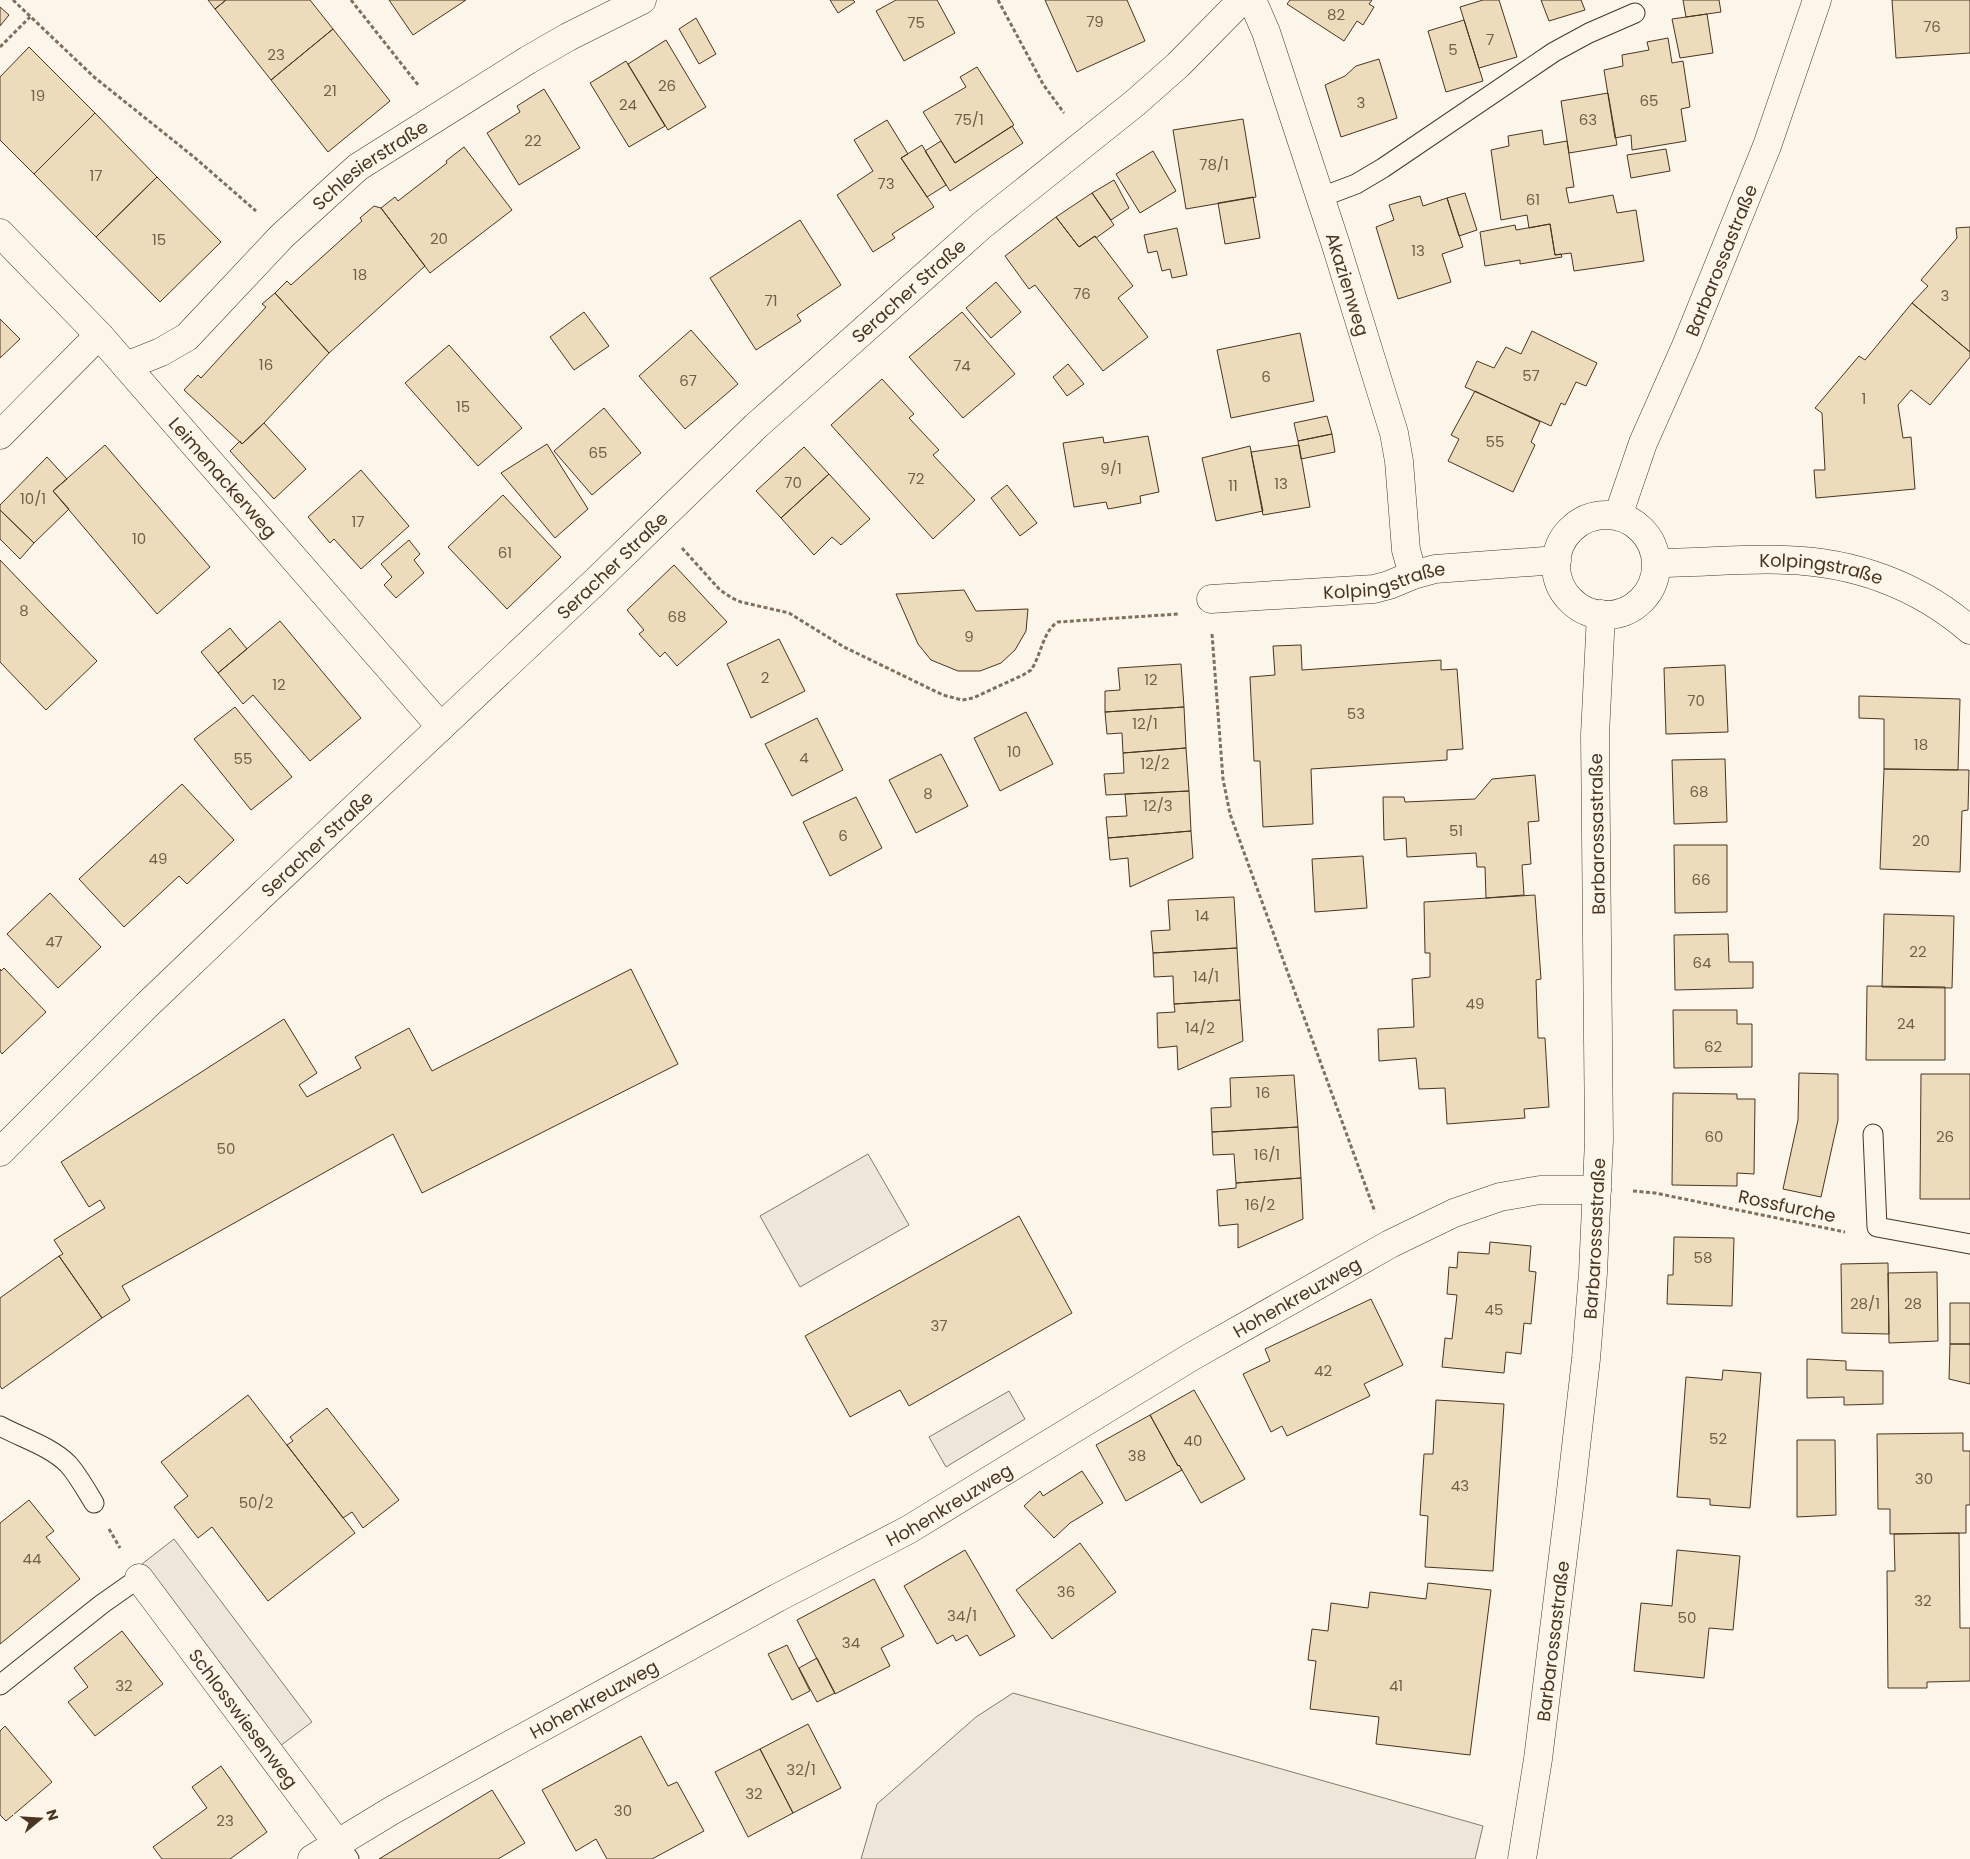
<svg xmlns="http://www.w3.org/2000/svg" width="1970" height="1859" viewBox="0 0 1970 1859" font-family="Poppins,sans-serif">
	<rect width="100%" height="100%" fill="#fbf6e9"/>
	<path fill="#ede6d9" stroke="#887966" d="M868,1154l41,71 -109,62 -40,-71z
		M1013,1693l470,133 -8,33h-614l16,-55 99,-87z"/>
	<path fill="#ede7d9" stroke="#887966" d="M1009,1391l16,28 -79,48 -17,-30z
		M174,1539l138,183 -32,24 -138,-182z"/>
	<path fill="#ecdcbc" stroke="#4a3520" d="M208,0h18l-11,9z
		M226,0h84l23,29 -62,51 -56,-71z
		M389,0h77l-53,35z
		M830,0h23l2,2 -17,11z
		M896,0h41l18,33 -51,28 -28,-50z
		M1045,0h82l18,41 -68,31z
		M1290,0h82l-3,4 5,3 -11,18 -6,-4 -13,20 -57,-37z
		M1483,0h16l18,57 -38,11 -19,-61z
		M1541,0h40l4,10 -36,11z
		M1683,0h36l2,12 -35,5z
		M1892,0h78v53l-74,5z
		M0,7l9,8 -9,11z
		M1707,14l6,39 -33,5 -8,-39z
		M696,18l20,36 -17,10 -20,-35z
		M1464,20l19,61 -37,11 -18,-61z
		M333,29l57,72 -62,51 -57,-72z
		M1668,38l4,25 11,-2 7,46 -9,2 5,32 -54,9 -1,-15 -16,3 -11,-68 19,-4 -1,-11 27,-5 -2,-8z
		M666,40l40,67 -38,23 -40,-66z
		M29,47l66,66 -61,61 -34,-34v-63z
		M1379,59l18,59 -56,19 -16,-52 20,-9 11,-10z
		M626,61l39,65 -36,21 -39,-64z
		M977,67l37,58 -59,38 -32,-51 43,-25 -6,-10z
		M544,89l36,59 -61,37 -32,-52 33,-21 -3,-6z
		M1608,93l9,52 -48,8 -8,-52z
		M95,113l62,64 -61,60 -62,-63z
		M1243,119l13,78 -70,12 -13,-79z
		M887,120l21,34 -7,4 33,49 -42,27 3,4 -22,14 -36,-57 36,-24 -19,-31z
		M1012,126l11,17 -73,48 -25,-40 16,-10 14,22z
		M1542,130l2,15 23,-4 7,46 -8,1 3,15 44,-8 4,18 19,-3 8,51 -70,10 -3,-18 -16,2 -5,-31 -21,4 -2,-13 -26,5 -10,-70 18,-4 -1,-10z
		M922,145l24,40 -19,12 -26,-39z
		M464,147l48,63 -82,63 -49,-65 14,-11 3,4 49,-38 -1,-2z
		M1666,149l4,22 -39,7 -4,-23z
		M1153,151l23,40 -36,22 -24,-39z
		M157,177l64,65 -61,60 -64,-65z
		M1114,180l15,28 -18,12 -19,-27z
		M1092,193l22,32 -18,13 -1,-2 -16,11 -23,-30z
		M1465,193l12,37 -18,6 -12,-38z
		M1420,196l3,10 24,-8 16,49 -21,7 9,28 -53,17 -22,-72 18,-7 -5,-15z
		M1253,197l7,41 -35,6 -7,-41z
		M374,206l7,2 44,58 -96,87 -54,-60 12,-12 4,4 71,-64 -2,-3z
		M1056,217l23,30 16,-11 38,50 -15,12 30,39 -45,34 -68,-86 -6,4 -24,-33z
		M800,220l41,65 -44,30 4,6 -45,29 -46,-72z
		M1550,224l5,31 6,-1 1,3 -42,7v-4l-35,6 -5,-34 35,-7 1,5z
		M1970,227v125l-58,-49 16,-17 -7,-6 36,-42 -1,-10z
		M1177,228l10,47 -15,3 -2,-9 -8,2 -5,-20 -9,2 -4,-18z
		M996,282l25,30 -30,26 -25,-30z
		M275,293l54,60 -65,70 -22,21 -58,-54 14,-15 3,3 65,-71 -4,-3z
		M1912,303l58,49v5l-40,48 -19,-15 -13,15 5,33 8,-1 4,52 -99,9 -2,-28h11l-3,-57 -7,-5 44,-52 6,4z
		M584,312l25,34 -35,24 -24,-33z
		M962,312l53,62 -52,44 -54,-61z
		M0,319l20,20 -20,19z
		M691,330l47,54 -53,45 -46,-53z
		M1532,331l65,32 -11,23 -10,-4 -11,23 -4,-2 -10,23 -86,-39 12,-26 17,7 12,-21 15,7z
		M1300,333l14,68 -83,17 -14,-68z
		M449,345l73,83 -44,38 -73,-83z
		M1068,364l16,20 -17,12 -14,-19z
		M882,379l32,35 -5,4 30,32 -6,5 42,45 -42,39 -102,-114z
		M1475,391l65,31 -9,20 4,3 -22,47 -65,-31 11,-22 -8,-4z
		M604,408l37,45 -49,42 -38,-44z
		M1327,416l5,18 -34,7 -4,-18z
		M264,423l42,46 -32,30 -44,-48 10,-10 2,3z
		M1332,434l3,18 -34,7 -3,-18z
		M1148,436l11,56 -19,4 1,7 -33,6 -2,-7 -32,5 -11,-64 40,-6 1,6z
		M547,444l41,65 -33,29 -54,-65z
		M105,445l105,122 -53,47 -104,-123z
		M1299,445l11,62 -47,8 -12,-63z
		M1250,446l13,65 -47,10 -14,-63z
		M804,447l25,27 -48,44 -25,-27z
		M47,457l20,22 -14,12 16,18 -35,34 -34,-33v-5z
		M361,470l48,56 -48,43 -27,-30 -4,4 -22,-26z
		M829,474l41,45 -29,26 -9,-8 -18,18 -33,-37z
		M1007,485l30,38 -17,13 -29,-38z
		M503,495l58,62 -54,52 -59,-62z
		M0,510l34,33 -14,16 -20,-20z
		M409,540l11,14 -6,6 10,13 -28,25 -12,-13 8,-8 -11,-13z
		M0,560l97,101 -51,49 -46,-48z
		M674,565l53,57 -50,44 -12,-14 -5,5 -21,-23 5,-4 -17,-20z
		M964,590l12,21 52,-2 -2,22 -11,19 -14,13 -21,8h-22l-27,-11 -13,-16 -22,-50z
		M280,621l81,97 -51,43 -57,-66 -10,9 -25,-31z
		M230,628l17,21 -29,24 -17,-21z
		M779,639l26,52 -54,27 -24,-54z
		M1301,645l1,25 139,-10v10l16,-1 6,80 -16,1v10l-136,9 2,55 -50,3 -3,-66h-6l-4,-84 25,-2 -2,-29z
		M1181,664l3,43 -79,5v-21l15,-1 -2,-22z
		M1725,665l3,67 -62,2 -2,-66z
		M1859,696l101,3 -2,71 -74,-1v-50l-25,-1z
		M235,707l57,70 -41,33 -57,-71z
		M1184,707l2,41 -63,5 -1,-20 -15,1 -2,-22z
		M1026,712l27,52 -53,27 -26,-53z
		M817,718l26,52 -51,26 -27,-52z
		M1186,748l3,43 -83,4 -2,-21 20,-1 -1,-20z
		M941,754l27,52 -52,27 -27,-53z
		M1725,759l2,63 -53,2 -2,-64z
		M1884,769l85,1 -1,40 -6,1 -2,61 -80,-3z
		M1535,775l4,46 -11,1 3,42 -9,1 2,30 -38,3 -1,-31h-8l-1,-14 -69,4 -1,-19 -22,2 -1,-43h21l1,5 70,-3 17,-20z
		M182,784l52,56 -47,44 -8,-8 -55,51 -45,-48z
		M1189,791l2,40 -83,7 -2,-21 21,-1 -2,-22z
		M856,797l26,51 -52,28 -27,-54z
		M1191,831l2,27 -63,29 -2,-29 -18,2 -2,-22z
		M1674,845h53v67l-52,1z
		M1363,856l4,52 -52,4 -3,-53z
		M50,893l51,54 -43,41 -51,-54z
		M1535,895l6,84 -5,1 2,58h7l4,69 -25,2 1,9 -78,6 -2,-36 -26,1 -3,-31 -37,3 -1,-32 36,-2 -2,-48 18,-2v-24h-5l-1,-51z
		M1234,897l3,51 -84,5 -2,-22 19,-1 -2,-30z
		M1884,914l70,2 -2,72 -70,-1z
		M1728,934l1,28h24v26l-78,2 -1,-55z
		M1237,948l3,52 -66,4 -1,-28 -19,1 -1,-24z
		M4,968l42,44 -44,42 -2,-3v-82l1,2z
		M631,969l47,95 -256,129 -29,-59 -271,152 8,14 -28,18 -43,-62 4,-2 -9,-14 51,-32 -5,-8 -11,7 -28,-45 223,-143 33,54 -18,12 8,12 54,-29 -6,-11 54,-29 23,43z
		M1867,986l78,1v73h-79z
		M1240,1000l3,41 -65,29 -1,-24 -19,2 -1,-35 18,-1 -1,-8z
		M1673,1010h64v14h15v43l-78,1z
		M1799,1073l39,1v46l-17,77 -38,-8 15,-69z
		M1921,1074h49v125h-50z
		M1294,1075l4,52 -86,5 -1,-24 20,-1 -1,-29z
		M1673,1093l64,1v5h18l-1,75 -17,-1v13l-65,-1z
		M1298,1127l3,51 -65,5 -2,-29 -21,1 -1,-23z
		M1301,1178l2,41 -65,29v-24l-19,2 -2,-36 19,-2v-5z
		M1019,1216l53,97 -163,93 -9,-16 -50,27 -45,-81z
		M1674,1237l60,1 -2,68 -65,-2 1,-29h5z
		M1490,1242l41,4 -2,25 7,1 -5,52 -7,-1 -3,31 -15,-2 -2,21 -62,-6 3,-29 7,1 5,-44 -10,-1 2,-27 8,1 1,-16 31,2z
		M59,1256l43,62 -100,71 -2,-3v-88z
		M1888,1263l1,71 -47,-1 -1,-69z
		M1937,1272l1,69 -49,2 -1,-70z
		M1371,1299l32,66 -39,19 6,12 -83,40 -5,-10 -11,6 -28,-58 27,-13 -5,-12z
		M1950,1303h20v41h-20z
		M1950,1344h20v40l-21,-5z
		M1807,1359l39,2v9l37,1v33l-39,1v-8l-37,1z
		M1723,1370l38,3 -11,135 -40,-3v-6l-33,-2 9,-120 36,3z
		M1194,1390l51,89 -44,24 -19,-33 -3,-5 -1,1 -28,-51z
		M248,1395l107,138 -87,68 -56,-74 -14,11 -24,-31 14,-11 -27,-34z
		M1436,1400l68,4 -11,167 -68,-4 3,-51 -8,-1 4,-61h9z
		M327,1408l72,92 -36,28 -11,-16 -9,6 -56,-73 6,-4 -3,-4z
		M1150,1415l28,51 1,-1 3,5 -56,31 -30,-56z
		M1963,1433v18h7v54h-4v28l-76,1v-25h-12l-1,-75z
		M1797,1440h38l1,75 -39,2z
		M1082,1471l21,32 -33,20 -16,15 -30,-32 16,-15 3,5z
		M29,1500l25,31 -8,6 34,42 -80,65v-121z
		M1959,1533l1,95h10v53l-43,1v6h-39l-1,-117h8l-1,-37z
		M1080,1543l36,49 -64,47 -36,-49z
		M965,1550l50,86 -35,20 -13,-21 -11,6 -3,-6 -16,9 -33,-58z
		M1677,1550l63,6 -7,74 -24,-2 -5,50 -70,-7 7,-68 31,3z
		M874,1579l30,57 -23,12 9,18 -55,28 -38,-74z
		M1428,1583l63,7 -21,165 -94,-11 3,-27 -69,-8 6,-48 -8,-1 4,-31 16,2 3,-28 37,5 2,-16 56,7z
		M122,1631l41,53 -68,52 -27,-34 20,-15 -14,-19z
		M787,1645l23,46 -18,9 -24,-46z
		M817,1658l18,35 -18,9 -18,-34z
		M808,1724l33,64 -48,25 -33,-64z
		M5,1726l47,56 -46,39 -6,-6v-84z
		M641,1736l27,50 9,-4 27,49 -52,28h-45l-11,-20 -20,12 -34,-61z
		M760,1749l33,64 -45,24 -33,-65z
		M221,1766l46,66 -37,27h-68l-9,-12 54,-39 -15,-21z
		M492,1790l33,53 -27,16h-119z"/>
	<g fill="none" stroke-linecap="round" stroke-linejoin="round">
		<g stroke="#4a3520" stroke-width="21">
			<path id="service" d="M1319,198l37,-14 27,-16 171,-116 35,-19 46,-20
				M1873,1134l4,93 93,17
				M0,1426c22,12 50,20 68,38 10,11 18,26 26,39
				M0,1685l102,-81 37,-26
				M337,1843l12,16"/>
		</g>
		<g stroke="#4a3520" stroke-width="29">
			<g id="minor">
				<path id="s1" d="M1252,0l14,32 69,210 59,191 5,28 7,89 7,25"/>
				<path id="s2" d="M0,233l99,102 342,392"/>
				<path id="s3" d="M126,366l35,-14 26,-15 95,-101 76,-69 170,-107 40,-23 74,-37"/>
				<path d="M0,435l99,-100"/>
				<path id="s4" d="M1657,563c43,0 86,-5 129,-3 68,2 132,25 184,70"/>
				<path id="s5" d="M1211,599l163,-10 15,-4 24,-10 22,-6 122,-9"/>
				<path id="s6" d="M0,1152l146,-146 115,-110 336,-316 159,-154 225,-200 154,-123 43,-38 64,-65"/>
				<path id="s7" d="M139,1578l198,265"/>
				<path id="s8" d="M312,1859l79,-48 86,-48 300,-165 131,-68 283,-173 199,-113 64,-31 46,-16 40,-7h57"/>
			</g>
		</g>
		<g stroke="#4a3520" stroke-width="29">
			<g id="tertiary">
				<circle cx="1606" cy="565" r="50"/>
				<path id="s9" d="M1618,516l25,-73 43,-97 81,-200 50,-146"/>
				<path id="s10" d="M1522,1859l16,-100 31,-251 17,-149 7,-86 6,-133 -4,-405 6,-121"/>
			</g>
		</g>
		<path stroke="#7f6f5c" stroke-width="3" stroke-dasharray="4 2.5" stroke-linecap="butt" d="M13,0l81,77 100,80 62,54
			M351,0l68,86
			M998,0l45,84 21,29
			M0,47l30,-30
			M682,548l38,42 12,8 9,4 48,11 55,34 99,48 19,5 11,-2 50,-23 8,-5c10,-14 12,-40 27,-48l120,-8
			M1212,634l11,145 7,35 145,398
			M1633,1191l22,2 190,39
			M109,1529l11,19"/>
		<use href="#service" stroke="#fbf6e9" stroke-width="19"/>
		<use href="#minor" stroke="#fbf6e9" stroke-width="28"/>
		<use href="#tertiary" stroke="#fbf6e9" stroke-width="28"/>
	</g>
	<g text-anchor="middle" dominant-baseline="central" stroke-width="4" stroke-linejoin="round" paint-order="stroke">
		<g font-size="15" fill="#725f47">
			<text x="1336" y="14">82</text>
			<text x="1095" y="21">79</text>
			<text x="916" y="22">75</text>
			<text x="1932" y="26">76</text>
			<text x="1490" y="39">7</text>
			<text x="1453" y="49">5</text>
			<text x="276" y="54">23</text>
			<text x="667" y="85">26</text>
			<text x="330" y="90">21</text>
			<text x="38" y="95">19</text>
			<text x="1649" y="100">65</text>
			<text x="1361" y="102">3</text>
			<text x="628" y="104">24</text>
			<text x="969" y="119">75/1</text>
			<text x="1588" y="119">63</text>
			<text x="533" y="140">22</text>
			<text x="1214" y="164">78/1</text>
			<text x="96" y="175">17</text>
			<text x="886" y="183">73</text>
			<text x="1533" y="199">61</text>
			<text x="439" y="238">20</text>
			<text x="159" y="239">15</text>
			<text x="1418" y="250">13</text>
			<text x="360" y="274">18</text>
			<text x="1082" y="293">76</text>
			<text x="1945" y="295">3</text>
			<text x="771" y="300">71</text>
			<text x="266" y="364">16</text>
			<text x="962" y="365">74</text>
			<text x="1531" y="375">57</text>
			<text x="1266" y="376">6</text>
			<text x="688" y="380">67</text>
			<text x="1864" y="398">1</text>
			<text x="463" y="406">15</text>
			<text x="1495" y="441">55</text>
			<text x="598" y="452">65</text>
			<text x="1111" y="468">9/1</text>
			<text x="916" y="478">72</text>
			<text x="793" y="482">70</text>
			<text x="1281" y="483">13</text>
			<text x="1233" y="485">11</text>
			<text x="33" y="498">10/1</text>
			<text x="358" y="521">17</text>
			<text x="139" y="538">10</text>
			<text x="505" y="552">61</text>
			<text x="24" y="610">8</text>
			<text x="677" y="616">68</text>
			<text x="969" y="636">9</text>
			<text x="765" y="677">2</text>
			<text x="1151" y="679">12</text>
			<text x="279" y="684">12</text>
			<text x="1696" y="700">70</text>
			<text x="1356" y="713">53</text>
			<text x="1145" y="723">12/1</text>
			<text x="1921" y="744">18</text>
			<text x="1014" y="751">10</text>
			<text x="804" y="757">4</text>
			<text x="243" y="758">55</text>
			<text x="1155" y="763">12/2</text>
			<text x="1699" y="791">68</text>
			<text x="928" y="793">8</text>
			<text x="1158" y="805">12/3</text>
			<text x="1456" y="830">51</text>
			<text x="843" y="835">6</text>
			<text x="1921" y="840">20</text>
			<text x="158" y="858">49</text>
			<text x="1701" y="879">66</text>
			<text x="1202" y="915">14</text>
			<text x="54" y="941">47</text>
			<text x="1918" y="951">22</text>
			<text x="1702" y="962">64</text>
			<text x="1206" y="976">14/1</text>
			<text x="1475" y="1003">49</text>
			<text x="1906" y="1023">24</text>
			<text x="1200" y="1027">14/2</text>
			<text x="1713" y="1046">62</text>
			<text x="1263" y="1092">16</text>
			<text x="1714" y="1136">60</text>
			<text x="1945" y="1136">26</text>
			<text x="226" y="1148">50</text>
			<text x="1267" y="1154">16/1</text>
			<text x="1260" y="1204">16/2</text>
			<text x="1703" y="1257">58</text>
			<text x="1865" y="1303">28/1</text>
			<text x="1913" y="1303">28</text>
			<text x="1494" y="1309">45</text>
			<text x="939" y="1325">37</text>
			<text x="1323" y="1370">42</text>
			<text x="1718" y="1438">52</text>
			<text x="1193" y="1440">40</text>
			<text x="1137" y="1455">38</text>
			<text x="1924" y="1478">30</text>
			<text x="1460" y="1485">43</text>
			<text x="256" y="1502">50/2</text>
			<text x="32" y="1558">44</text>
			<text x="1066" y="1591">36</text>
			<text x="1923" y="1600">32</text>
			<text x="962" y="1615">34/1</text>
			<text x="1687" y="1617">50</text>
			<text x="851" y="1642">34</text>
			<text x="124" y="1685">32</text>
			<text x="1396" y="1685">41</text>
			<text x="801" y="1769">32/1</text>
			<text x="754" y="1793">32</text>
			<text x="623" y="1810">30</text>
			<text x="225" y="1820">23</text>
		</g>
		<g font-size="18" fill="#4a3520" stroke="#fbf6e9">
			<text stroke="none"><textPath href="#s3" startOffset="320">Schlesierstraße</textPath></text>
			<text stroke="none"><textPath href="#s9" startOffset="276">Barbarossastraße</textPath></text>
			<text stroke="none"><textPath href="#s1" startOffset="300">Akazienweg</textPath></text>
			<text stroke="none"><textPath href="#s6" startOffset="1252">Seracher Straße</textPath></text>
			<text stroke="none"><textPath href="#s2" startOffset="331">Leimenackerweg</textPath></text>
			<text stroke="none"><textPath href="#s6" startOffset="848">Seracher Straße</textPath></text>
			<text stroke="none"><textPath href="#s4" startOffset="165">Kolpingstraße</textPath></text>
			<text stroke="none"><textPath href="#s5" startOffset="175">Kolpingstraße</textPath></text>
			<text transform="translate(1597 834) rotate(-91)">Barbarossastraße</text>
			<text stroke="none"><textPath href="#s6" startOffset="442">Seracher Straße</textPath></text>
			<text transform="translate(1787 1206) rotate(12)">Rossfurche</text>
			<text stroke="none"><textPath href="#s10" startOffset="625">Barbarossastraße</textPath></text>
			<text stroke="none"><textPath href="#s8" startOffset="1134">Hohenkreuzweg</textPath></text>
			<text stroke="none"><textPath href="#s8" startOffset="729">Hohenkreuzweg</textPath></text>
			<text stroke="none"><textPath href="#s10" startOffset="220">Barbarossastraße</textPath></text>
			<text stroke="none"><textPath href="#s8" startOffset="324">Hohenkreuzweg</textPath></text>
			<text stroke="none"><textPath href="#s7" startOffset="175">Schlosswiesenweg</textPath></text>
		</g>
	</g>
	<g transform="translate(40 1819) rotate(72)" stroke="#fbf6e9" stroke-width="4" paint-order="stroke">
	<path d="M0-4L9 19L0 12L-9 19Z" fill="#4a3520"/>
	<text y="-8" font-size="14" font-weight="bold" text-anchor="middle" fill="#4a3520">N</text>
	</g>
</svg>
